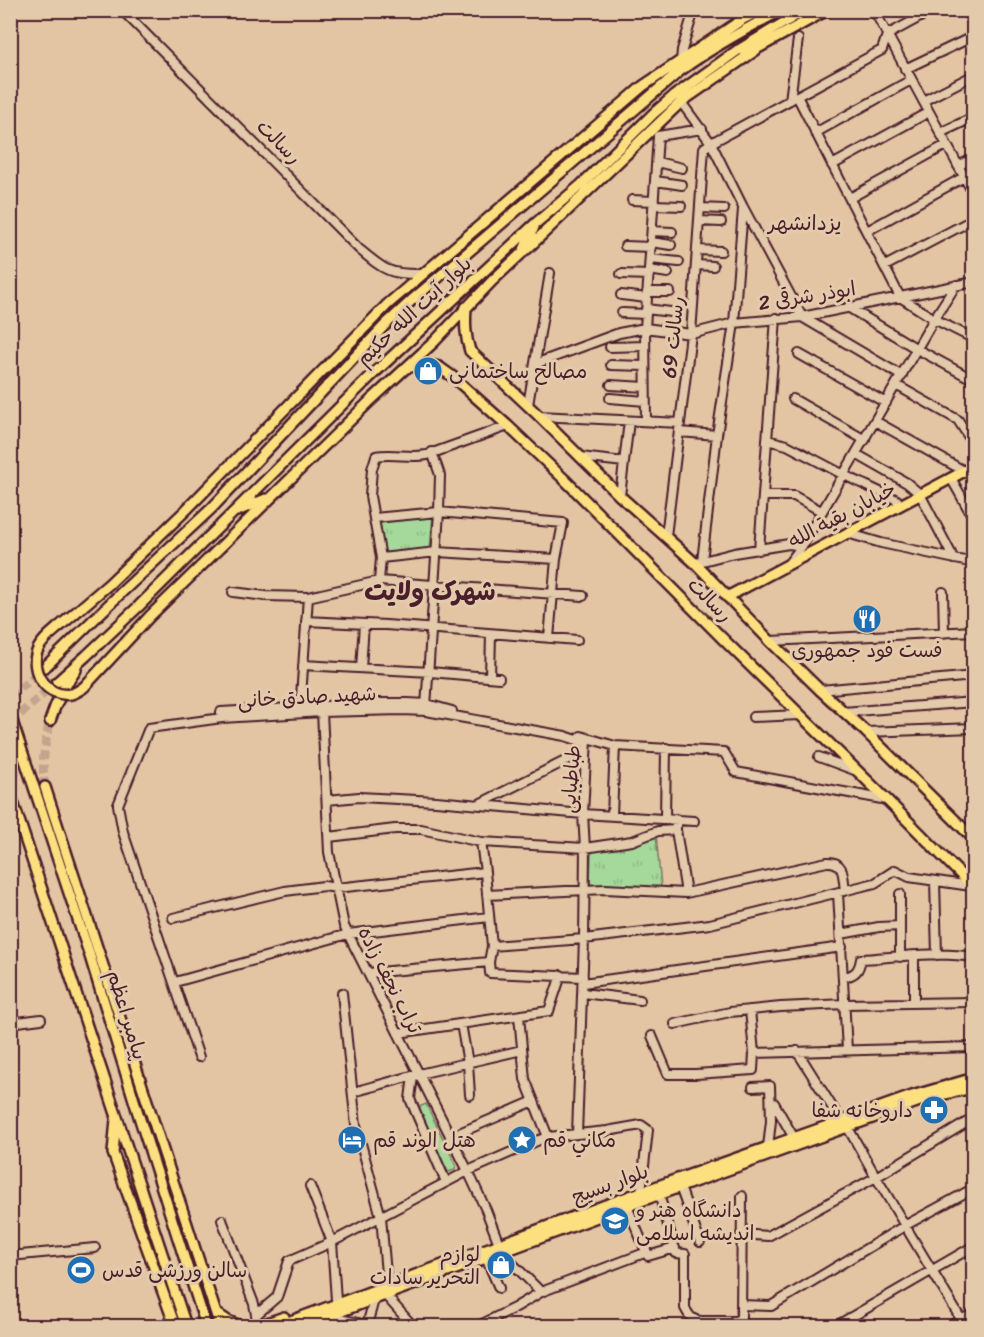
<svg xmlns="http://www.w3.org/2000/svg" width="984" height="1337" viewBox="0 0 984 1337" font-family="Sriracha,'Playpen Sans Arabic',sans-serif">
	<defs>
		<pattern id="park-tufts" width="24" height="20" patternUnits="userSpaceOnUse" patternTransform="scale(1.5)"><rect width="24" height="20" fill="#a5d99b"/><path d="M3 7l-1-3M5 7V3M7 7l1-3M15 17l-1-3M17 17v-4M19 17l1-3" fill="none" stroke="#90ba86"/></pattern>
	</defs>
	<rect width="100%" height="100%" fill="#e3c5a4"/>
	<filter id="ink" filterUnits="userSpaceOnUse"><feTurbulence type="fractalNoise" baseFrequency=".0167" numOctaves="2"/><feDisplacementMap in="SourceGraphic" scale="12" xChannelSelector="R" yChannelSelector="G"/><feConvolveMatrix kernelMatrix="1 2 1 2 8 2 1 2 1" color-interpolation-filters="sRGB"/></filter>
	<g filter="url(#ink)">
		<path fill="#a5d99b" stroke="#787c63" stroke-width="1.5" d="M426,1104l30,61 -1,5 -7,2 -31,-64z"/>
		<path fill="url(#park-tufts)" stroke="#787c63" stroke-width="1.5" d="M433,516l-3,32 -46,6 -4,-31z
			M656,834l5,53 -69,-1 -2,-3 1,-28 2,-4z"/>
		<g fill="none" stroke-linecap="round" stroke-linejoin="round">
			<path stroke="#c4a48c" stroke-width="9" stroke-dasharray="9 4.5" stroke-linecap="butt" d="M10,697l33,-28
				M10,723l47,-41
				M45,787c-4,-23 0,-44 5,-66"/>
			<g stroke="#4a1f2b" stroke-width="12">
				<path id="minor" d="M122,10l237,239c25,21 30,26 64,25
					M874,10l100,185
					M887,35l-5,15 -171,93 32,64 59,110 100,59
					M887,35l46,-25
					M681,61l1,-11 12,-40
					M905,69l69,-33
					M797,96l103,201 34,22 36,18 4,-2
					M790,100l8,-61
					M923,101l51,-26
					M815,133l96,-53
					M940,133l34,-16
					M657,162l25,6
					M832,165l97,-53
					M958,166l16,-8
					M656,181l26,4
					M850,198l96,-53
					M632,200l22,1
					M654,205l27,1
					M700,208l24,1
					M699,221l22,1
					M652,231l20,1
					M867,231l97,-54
					M651,242l20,3
					M625,246l26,1
					M697,250l24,1
					M650,259l29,3
					M696,265l17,1
					M885,266l89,-47
					M649,270l19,3
					M621,274l28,1
					M647,292h23
					M621,295l26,3
					M848,307l69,42 57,31
					M646,309l25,3
					M622,313l24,1
					M610,347l35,-1
					M799,354l87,49
					M535,364l84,-31 26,-5 46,6 43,-11 68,-6 172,-35
					M611,365l34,1
					M611,385l34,2
					M896,385l62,35 16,25
					M610,398l35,3
					M793,399l72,41
					M528,405l22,-132
					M539,416l141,7
					M646,421l-1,-93 13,-192 44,-7
					M875,421l89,50
					M679,432l38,3
					M767,440l20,5 57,30 53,25
					M856,454l51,29 13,11 34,65
					M580,457l44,5
					M951,478l23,41
					M620,496l9,-75
					M763,496h31l27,15
					M374,518l65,-6 124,11 -7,36 -7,79
					M847,533l34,10 93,20
					M666,536l25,-202 13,-186 7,-5 -30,-41
					M759,550l17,-232
					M381,558l56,-6 119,7
					M702,561l15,-126 17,-112 9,-114
					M699,562l35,-9 55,-9 13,2
					M789,563l13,-17 132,-227 22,-34
					M379,581l2,-23 -11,-62 2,-27 4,-13c16,-3 34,2 51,-1l81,-29
					M233,592l32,4 43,1 71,-16 204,15
					M943,592l1,41
					M306,621l80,4 191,15
					M770,641l204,-10
					M303,665l127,7 69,6
					M361,668l3,-44
					M490,677l1,-43
					M820,690l154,-14
					M303,707l-2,-10 7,-100
					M426,707l13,-195 1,-37 -8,-23
					M322,712l7,140 15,74 124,245 18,39 13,34
					M843,712l131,-10
					M753,717l47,-2
					M222,718l-1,-6 157,-9h30l19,1 25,7
					M866,732l108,-4
					M581,736l34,10 109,6 12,20 151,28
					M819,757l35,13
					M327,800l32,-3 77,4 147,13 111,7
					M479,804l106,-53
					M612,815l3,-69
					M665,819l1,-71
					M676,819v11l10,63
					M329,837l66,-8h26l60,13 104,6 47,-7 26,-10 18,-1
					M481,842l4,30 7,74 -3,16 1,11 93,4
					M935,881l2,74
					M838,893l9,157
					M900,894v63
					M487,895l118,-6 81,4 141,-31c18,-1 16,15 18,29
					M173,918l112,-27 39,-5 12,2 149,-16
					M841,934l38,-7 21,-1
					M492,946l92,-7 126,-15 165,-41 20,-13 14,7 62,9
					M914,956v46
					M368,973l121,-11
					M844,977c11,-2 15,-6 17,-18 35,-2 78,-8 112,-2
					M175,982l173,-48 141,-17
					M583,983l259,-36
					M342,993l14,132 25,92 6,68
					M583,993l57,7
					M519,1016l6,63 23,58
					M10,1023l31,-4
					M461,1024l7,39 2,32
					M675,1024l55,-12 51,-5 64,-3 129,-2
					M398,1033l151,-22 12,-36
					M652,1036l16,38h28l57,-4 1,-17 -4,-43
					M797,1051l44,70
					M754,1053l220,-6
					M199,1057l-76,-225 -5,-27 31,-77 73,-10 100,-6 79,-2 25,1 139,25 21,7
					M413,1076l-3,23 36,83
					M753,1087l17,-1 1,35 -3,26
					M353,1092l66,-18 103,-24
					M771,1104l3,-1 20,35
					M848,1128l28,49 89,149
					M577,1134l7,-195 1,-91 -2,-34 4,-75
					M450,1137l84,-36
					M310,1186l22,56 4,58
					M680,1187l20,55
					M659,1194l17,59 9,1v54c4,8 7,12 16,13h35l5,-3 1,-122
					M627,1206l21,50 27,-8
					M222,1220l32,84 2,11 21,-18 12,-36 43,-19 136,-71 71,-31 9,-3 59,-6 34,-6 7,5 -7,62
					M741,1234l27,2 108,-59 98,-59
					M501,1252l40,40
					M10,1256l85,-8
					M486,1258l13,30
					M386,1296l27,30
					M741,1305l30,1 135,-81 68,-37
					M340,1319l27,6
					M367,1325l7,-25
					M478,1326l38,-19 25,-15 106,-40
					M836,1326l138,-80
					M949,1326l25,-13"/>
			</g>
			<g stroke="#4a1f2b" stroke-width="14">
				<path id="major" d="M740,49l65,-39
					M527,249l154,-147 75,-52
					M466,307c-1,16 -1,29 4,44l69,65 81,80 75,67 75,78 50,49 46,42 108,107
					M406,368l17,-4 16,3 14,10 55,49 56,53 160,161 163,160 87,88
					M237,511l29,-12
					M727,597l247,-131
					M61,625l48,-41 76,-73 203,-207 255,-218 100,-67 18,-9
					M45,667l78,-76 89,-83 173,-183 27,-25 269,-230c33,-24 64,-41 101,-60
					M57,682l29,-26 53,-50 232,-230 165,-153 45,-38 73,-72 20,-17 64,-46 20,-2 69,-38
					M84,687l66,-71 219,-214 66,-61 57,-60 31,-29 11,-25
					M10,715l79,238 48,157 69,216
					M50,721c6,-19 14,-35 26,-51
					M45,787l175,539
					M10,793l176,533
					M116,1119l-3,34 62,173
					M216,1313l12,8 12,5
					M258,1326l26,-9
					M277,1326l364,-134 271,-96 62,-18
					M301,1326l326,-120 304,-109 32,-7 11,-1"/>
			</g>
			<use href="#minor" stroke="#e2caab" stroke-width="8"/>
			<use href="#major" stroke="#fce080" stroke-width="9"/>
			<g stroke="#4a1f2b" stroke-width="14" stroke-linecap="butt">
				<path id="major-bridge" d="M61,625c-8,7 -18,14 -23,24 -10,22 9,49 33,45 5,-1 10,-5 13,-7"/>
			</g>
			<use href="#major-bridge" stroke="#fce080" stroke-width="9"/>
		</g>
	</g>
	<defs>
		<g id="shop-disc" transform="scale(1.5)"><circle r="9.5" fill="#1f6fb2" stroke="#e2caab"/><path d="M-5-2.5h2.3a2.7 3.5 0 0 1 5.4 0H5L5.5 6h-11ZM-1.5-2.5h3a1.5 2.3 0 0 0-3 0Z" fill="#fff"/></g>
		<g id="restaurant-disc" transform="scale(1.5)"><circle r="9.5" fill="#1f6fb2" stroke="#e2caab"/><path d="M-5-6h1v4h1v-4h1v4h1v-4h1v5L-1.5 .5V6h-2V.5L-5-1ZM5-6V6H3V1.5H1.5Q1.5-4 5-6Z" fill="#fff"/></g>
		<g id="pharmacy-disc" transform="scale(1.5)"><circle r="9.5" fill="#1f6fb2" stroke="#e2caab"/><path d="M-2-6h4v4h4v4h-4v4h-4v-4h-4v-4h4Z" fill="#fff"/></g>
		<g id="hotel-disc" transform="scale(1.5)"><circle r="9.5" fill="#1f6fb2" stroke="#e2caab"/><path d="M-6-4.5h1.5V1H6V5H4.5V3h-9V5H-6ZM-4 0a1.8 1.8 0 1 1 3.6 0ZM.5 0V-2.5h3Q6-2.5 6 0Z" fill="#fff"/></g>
		<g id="sight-disc" transform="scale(1.5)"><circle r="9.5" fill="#1f6fb2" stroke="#e2caab"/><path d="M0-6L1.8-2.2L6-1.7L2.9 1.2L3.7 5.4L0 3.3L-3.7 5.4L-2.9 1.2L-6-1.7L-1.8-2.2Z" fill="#fff"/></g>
		<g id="university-disc" transform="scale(1.5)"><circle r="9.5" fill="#1f6fb2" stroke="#e2caab"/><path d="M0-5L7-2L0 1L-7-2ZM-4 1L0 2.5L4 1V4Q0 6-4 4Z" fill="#fff"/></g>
		<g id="stadium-disc" transform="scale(1.5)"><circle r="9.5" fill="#1f6fb2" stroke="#e2caab"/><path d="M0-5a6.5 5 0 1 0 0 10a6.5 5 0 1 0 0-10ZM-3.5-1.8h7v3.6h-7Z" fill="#fff"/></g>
	</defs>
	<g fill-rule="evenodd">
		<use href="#shop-disc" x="428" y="371"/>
		<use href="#restaurant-disc" x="867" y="619"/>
		<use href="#pharmacy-disc" x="934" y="1110"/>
		<use href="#hotel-disc" x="352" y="1140"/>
		<use href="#sight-disc" x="522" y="1140"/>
		<use href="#university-disc" x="615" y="1221"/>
		<use href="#shop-disc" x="501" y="1265"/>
		<use href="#stadium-disc" x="81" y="1270"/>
	</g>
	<g text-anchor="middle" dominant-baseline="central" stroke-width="6" stroke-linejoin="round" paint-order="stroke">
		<g font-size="20" fill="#4a1f2b" stroke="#e2caab">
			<text transform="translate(279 142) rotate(45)">رسالت</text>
			<text transform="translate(807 296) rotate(-9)">ابوذر شرقی 2</text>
			<text transform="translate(414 311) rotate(-43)">بلوار آیت الله حکیم</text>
			<text transform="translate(673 337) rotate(-84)">رسالت 69</text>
			<text transform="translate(842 515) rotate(-28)">خیابان بقیة الله</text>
			<text transform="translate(710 600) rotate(45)">رسالت</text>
			<text transform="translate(307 697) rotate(-3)">شهید صادق خانی</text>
			<text transform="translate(571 779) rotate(-85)">طباطبایی</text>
			<text transform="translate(390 980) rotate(63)">تراب نجف زاده</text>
			<text transform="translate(127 1015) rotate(73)">پیامبر اعظم</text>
			<text transform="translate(610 1184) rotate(-20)">بلوار بسیج</text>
		</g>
		<g font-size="20" fill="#4a1f2b" stroke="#e2caab" text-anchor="start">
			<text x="449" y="371">مصالح ساختمانی</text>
			<text x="867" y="650" text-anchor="middle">فست فود جمهوری</text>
			<text x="913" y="1110" text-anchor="end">داروخانه شفا</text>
			<text x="373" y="1140">هتل الوند قم</text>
			<text x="543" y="1140">مكاني قم</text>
			<text x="636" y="1210">دانشگاه هنر و<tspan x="636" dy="23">اندیشه اسلامی</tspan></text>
			<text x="480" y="1254" text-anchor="end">لوازم<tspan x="480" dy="23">التحریر سادات</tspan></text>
			<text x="102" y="1270">سالن ورزشی قدس</text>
		</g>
		<g font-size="21" fill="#4a1f2b" stroke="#e2caab">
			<text x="805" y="223">یزدانشهر</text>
		</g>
		<g font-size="26" font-weight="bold" fill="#4a1f2b" stroke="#e2caab">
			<text x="430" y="591">شهرک ولایت</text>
		</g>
	</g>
	<rect width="984" height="1337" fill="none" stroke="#e2caab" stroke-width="36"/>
	<rect x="18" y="18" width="948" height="1301" fill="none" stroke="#4a1f2b" stroke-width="2" filter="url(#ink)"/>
</svg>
